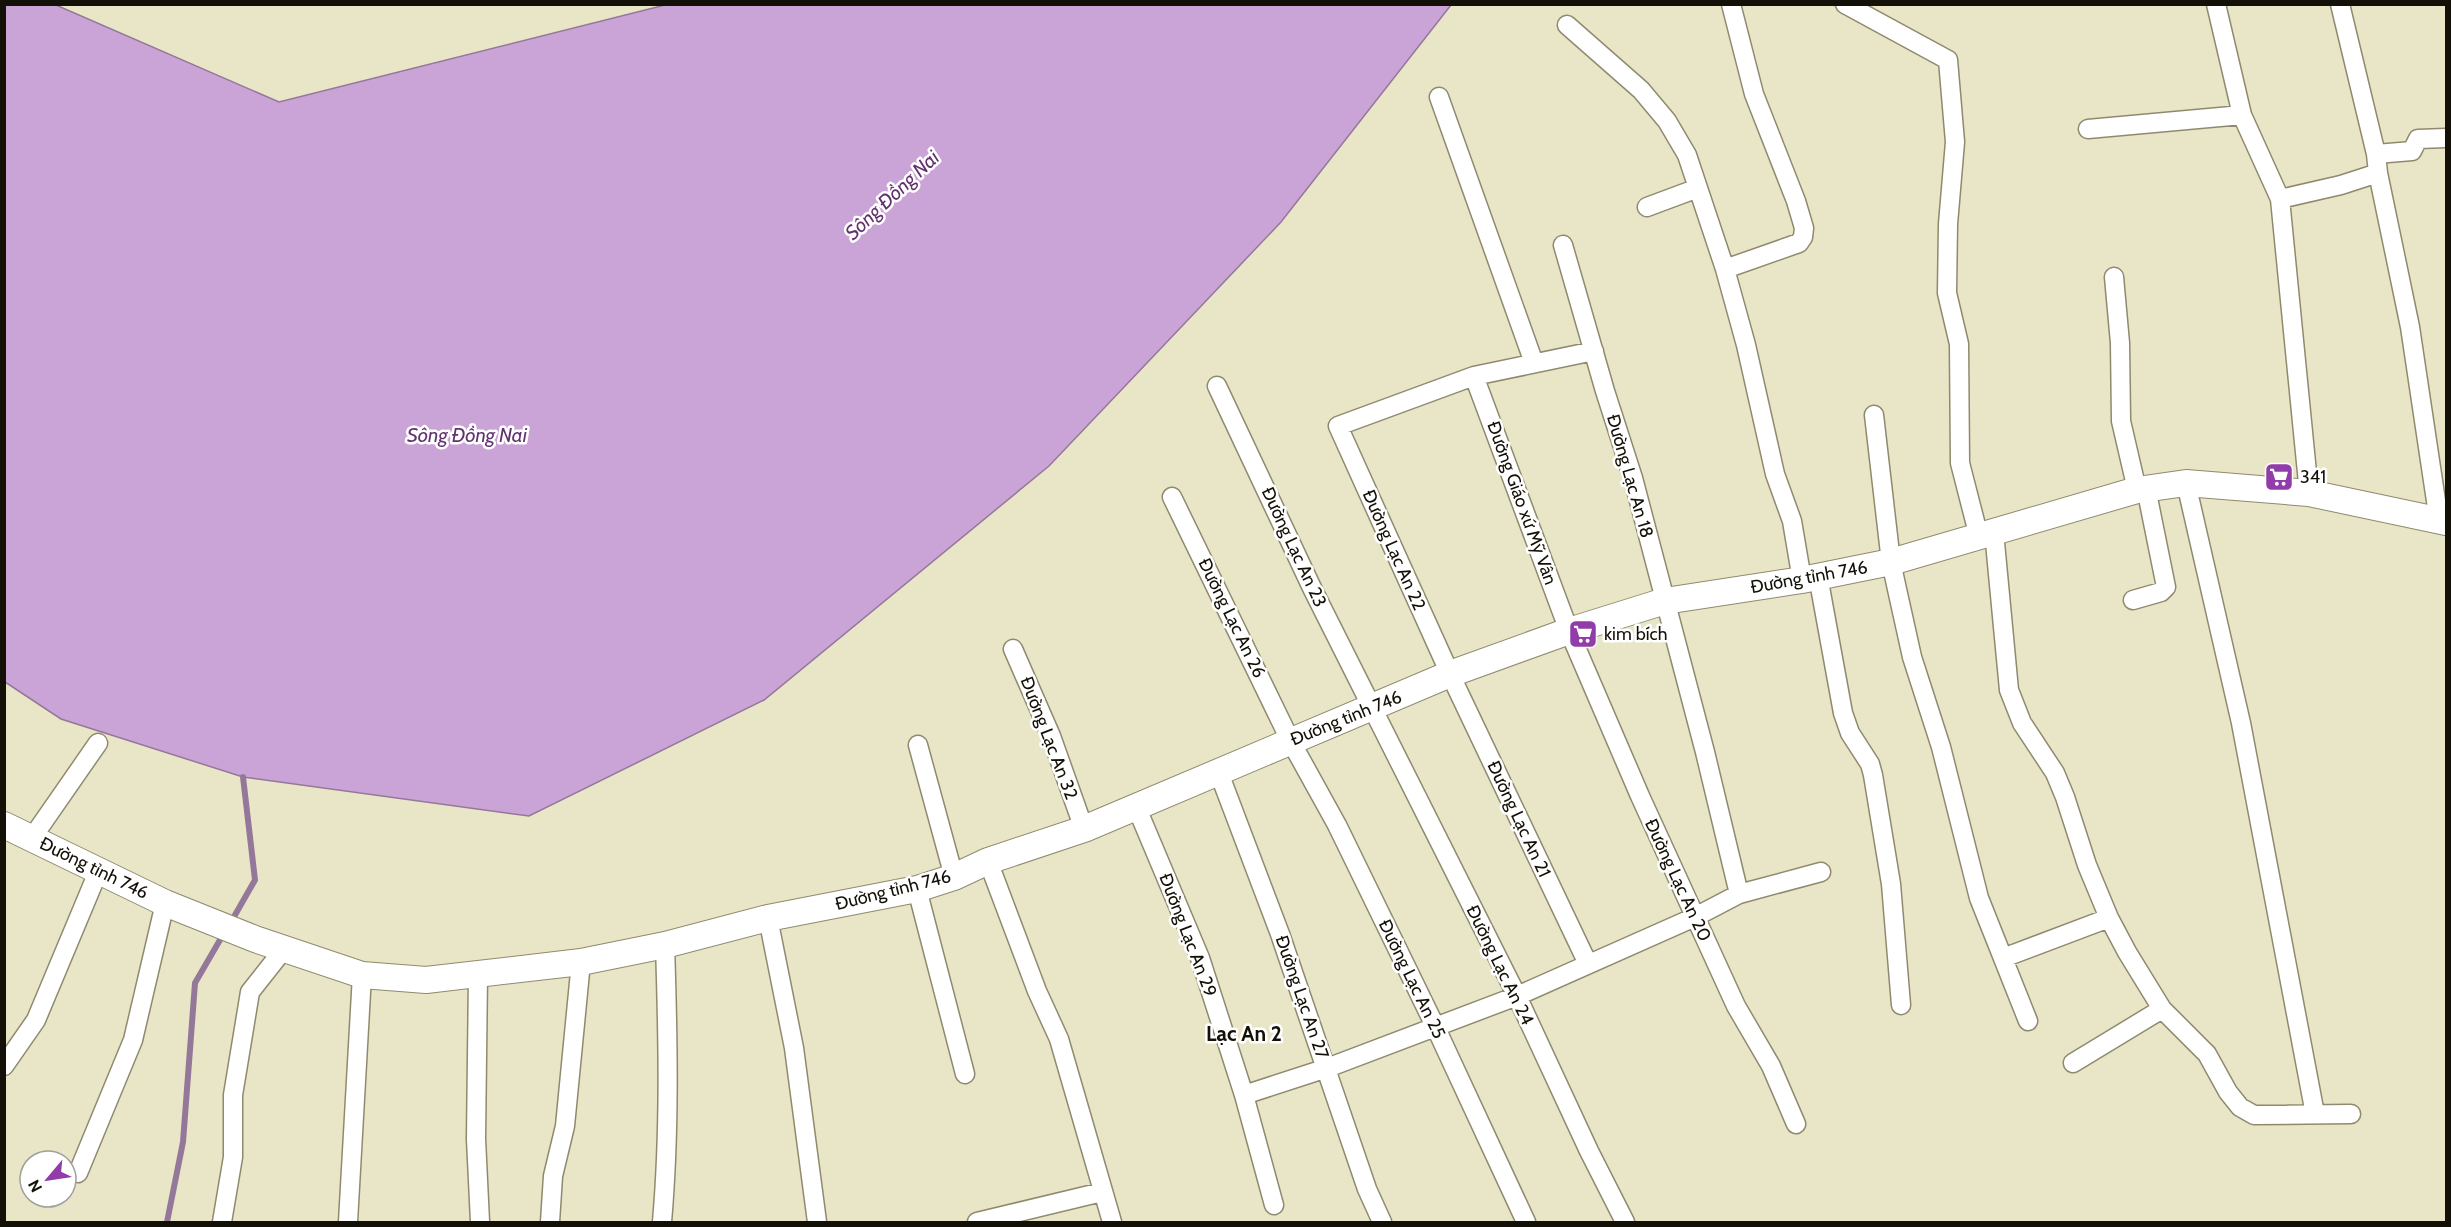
<svg xmlns="http://www.w3.org/2000/svg" width="2451" height="1227" viewBox="0 0 2451 1227" font-family="Cabin,sans-serif">
	<rect width="100%" height="100%" fill="#e9e5c7"/>
	<path fill="#cba4d7" stroke="#947899" stroke-width="1.5" d="M4,5h52l223,97 386,-97h786l-170,217 -232,244 -285,234 -235,116 -286,-39 -182,-58 -56,-37z"/>
	<g fill="none" stroke-linecap="round" stroke-linejoin="round">
		<path stroke="#947899" stroke-width="6" d="M231,922l24,-42 -12,-103
			M167,1222l16,-80 12,-159 29,-50"/>
		<g stroke="#8f8a6f" stroke-width="21">
			<path id="minor" d="M1845,4l103,56 7,82 -7,82 -1,69 12,51 1,119 19,74
				M2216,4l26,111 38,84 29,294
				M1567,25l74,65 26,31 20,34 38,114 21,76 29,129 17,47 10,59
				M1439,97l95,266
				M2088,129l154,-14
				M2376,154l36,-3 6,-12 28,-1
				M2378,173l32,154 29,194
				M2280,199l61,-14 37,-12 -2,-19 -36,-150
				M1647,207l51,-19
				M1563,245l42,146 28,87 72,274 34,142
				M1725,269l74,-26 4,-6 1,-9 -8,-27 -42,-107 -23,-90
				M2114,277l6,66 1,78 16,69
				M1474,376l95,255 71,165 96,210 35,60 25,58
				M1217,386l95,202 205,408 72,155 36,71
				M1874,415l17,147 21,95 29,90 38,151 49,123
				M2186,483l55,240 74,391
				M1172,497l118,243 47,85 98,201 91,196
				M1994,532l15,158 13,33 33,50 10,24 22,68 22,53 18,34 35,57 45,45 21,38 12,15 14,8 97,-1
				M1818,576l25,137 7,20 20,31 3,11 18,109 10,121
				M2133,600l28,-8 5,-5 -20,-99
				M1013,649l38,87 33,93
				M918,745l36,132
				M1219,773l61,161 87,255 15,33
				M1136,806l64,152 44,137 30,110
				M32,838l66,-95
				M988,861l49,130 22,48 53,183
				M917,889l48,185
				M768,918l26,130 23,174
				M2003,958l106,-40
				M1588,964l-138,-290 -112,-248 136,-50 120,-25
				M478,975l-2,164 4,83
				M2073,1063l89,-54
				M4,1066l32,-46 62,-148
				M1244,1095l83,-27 190,-72 178,-79 44,-23 82,-22
				M78,1173l55,-133 32,-137
				M222,1222l11,-65v-62l17,-103 34,-43
				M348,1222l14,-247
				M550,1222l3,-46 12,-50 16,-164
				M662,1222c8,-92 6,-184 3,-277
				M977,1222l125,-30"/>
		</g>
		<g stroke="#8f8a6f" stroke-width="28">
			<path id="secondary" d="M4,825l161,78 90,36 107,36 64,5 155,-18 84,-17 103,-27 149,-29 37,-12 34,-16 96,-32 366,-155 119,-43 96,-30 137,-21 89,-18 246,-72 49,-7 123,10 137,29"/>
		</g>
		<use href="#minor" stroke="#fff" stroke-width="18"/>
		<use href="#secondary" stroke="#fff" stroke-width="26"/>
	</g>
	<defs>
		<g id="supermarket-square" transform="scale(1.5)"><rect x="-9" y="-9" width="18" height="18" rx="4" fill="#913ca9" stroke="#fff"/><path d="M-6-5.5h2.5l.6 2H6L4.5 2H-2.5L-4.4-4H-6ZM-1.5 3.2a1.3 1.3 0 1 0 .1 0ZM3 3.2a1.3 1.3 0 1 0 .1 0Z" fill="#fff"/></g>
	</defs>
	<g fill-rule="evenodd">
		<use href="#supermarket-square" x="2279" y="477"/>
		<use href="#supermarket-square" x="1583" y="634"/>
	</g>
	<g text-anchor="middle" dominant-baseline="central" stroke-width="5" stroke-linejoin="round" paint-order="stroke">
		<g font-size="18" fill="#131107" stroke="#fff">
			<text transform="translate(1630 476) rotate(74)">Đường Lạc An 18</text>
			<text transform="translate(1522 503) rotate(70)">Đường Giáo xứ Mỹ Vân</text>
			<text transform="translate(1294 547) rotate(65)">Đường Lạc An 23</text>
			<text transform="translate(1394 550) rotate(66)">Đường Lạc An 22</text>
			<text transform="translate(1809 577) rotate(-10)">Đường tỉnh 746</text>
			<text transform="translate(1232 618) rotate(64)">Đường Lạc An 26</text>
			<text transform="translate(1346 718) rotate(-22)">Đường tỉnh 746</text>
			<text transform="translate(1049 738) rotate(69)">Đường Lạc An 32</text>
			<text transform="translate(1519 819) rotate(65)">Đường Lạc An 21</text>
			<text transform="translate(94 868) rotate(26)">Đường tỉnh 746</text>
			<text transform="translate(1678 880) rotate(65)">Đường Lạc An 20</text>
			<text transform="translate(893 890) rotate(-14)">Đường tỉnh 746</text>
			<text transform="translate(1188 935) rotate(69)">Đường Lạc An 29</text>
			<text transform="translate(1500 965) rotate(64)">Đường Lạc An 24</text>
			<text transform="translate(1412 979) rotate(64)">Đường Lạc An 25</text>
			<text transform="translate(1302 997) rotate(71)">Đường Lạc An 27</text>
		</g>
		<g font-size="18" fill="#131107" stroke="#fff" text-anchor="start">
			<text x="2300" y="477">341</text>
			<text x="1604" y="634">kim bích</text>
		</g>
		<g font-size="20" font-style="italic" fill="#623170" stroke="#fff">
			<text transform="translate(892 195) rotate(-43)">Sông Đồng Nai</text>
			<text x="467" y="435">Sông Đồng Nai</text>
		</g>
		<g font-size="21" font-weight="bold" fill="#131107" stroke="#fff">
			<text x="1244" y="1033">Lạc An 2</text>
		</g>
	</g>
	<rect width="2451" height="1227" fill="none" stroke="#131107" stroke-width="12"/>
	<g transform="translate(48 1179) rotate(241)"><circle r="28" fill="#ffffff" stroke="#a1a09c" stroke-width="1.5"/>
	<path d="M0-4.5L10 22L0 15L-10 22Z" fill="#913ca9"/>
	<text y="-9" font-size="16" font-weight="bold" text-anchor="middle" fill="#131107">N</text>
	</g>
</svg>
